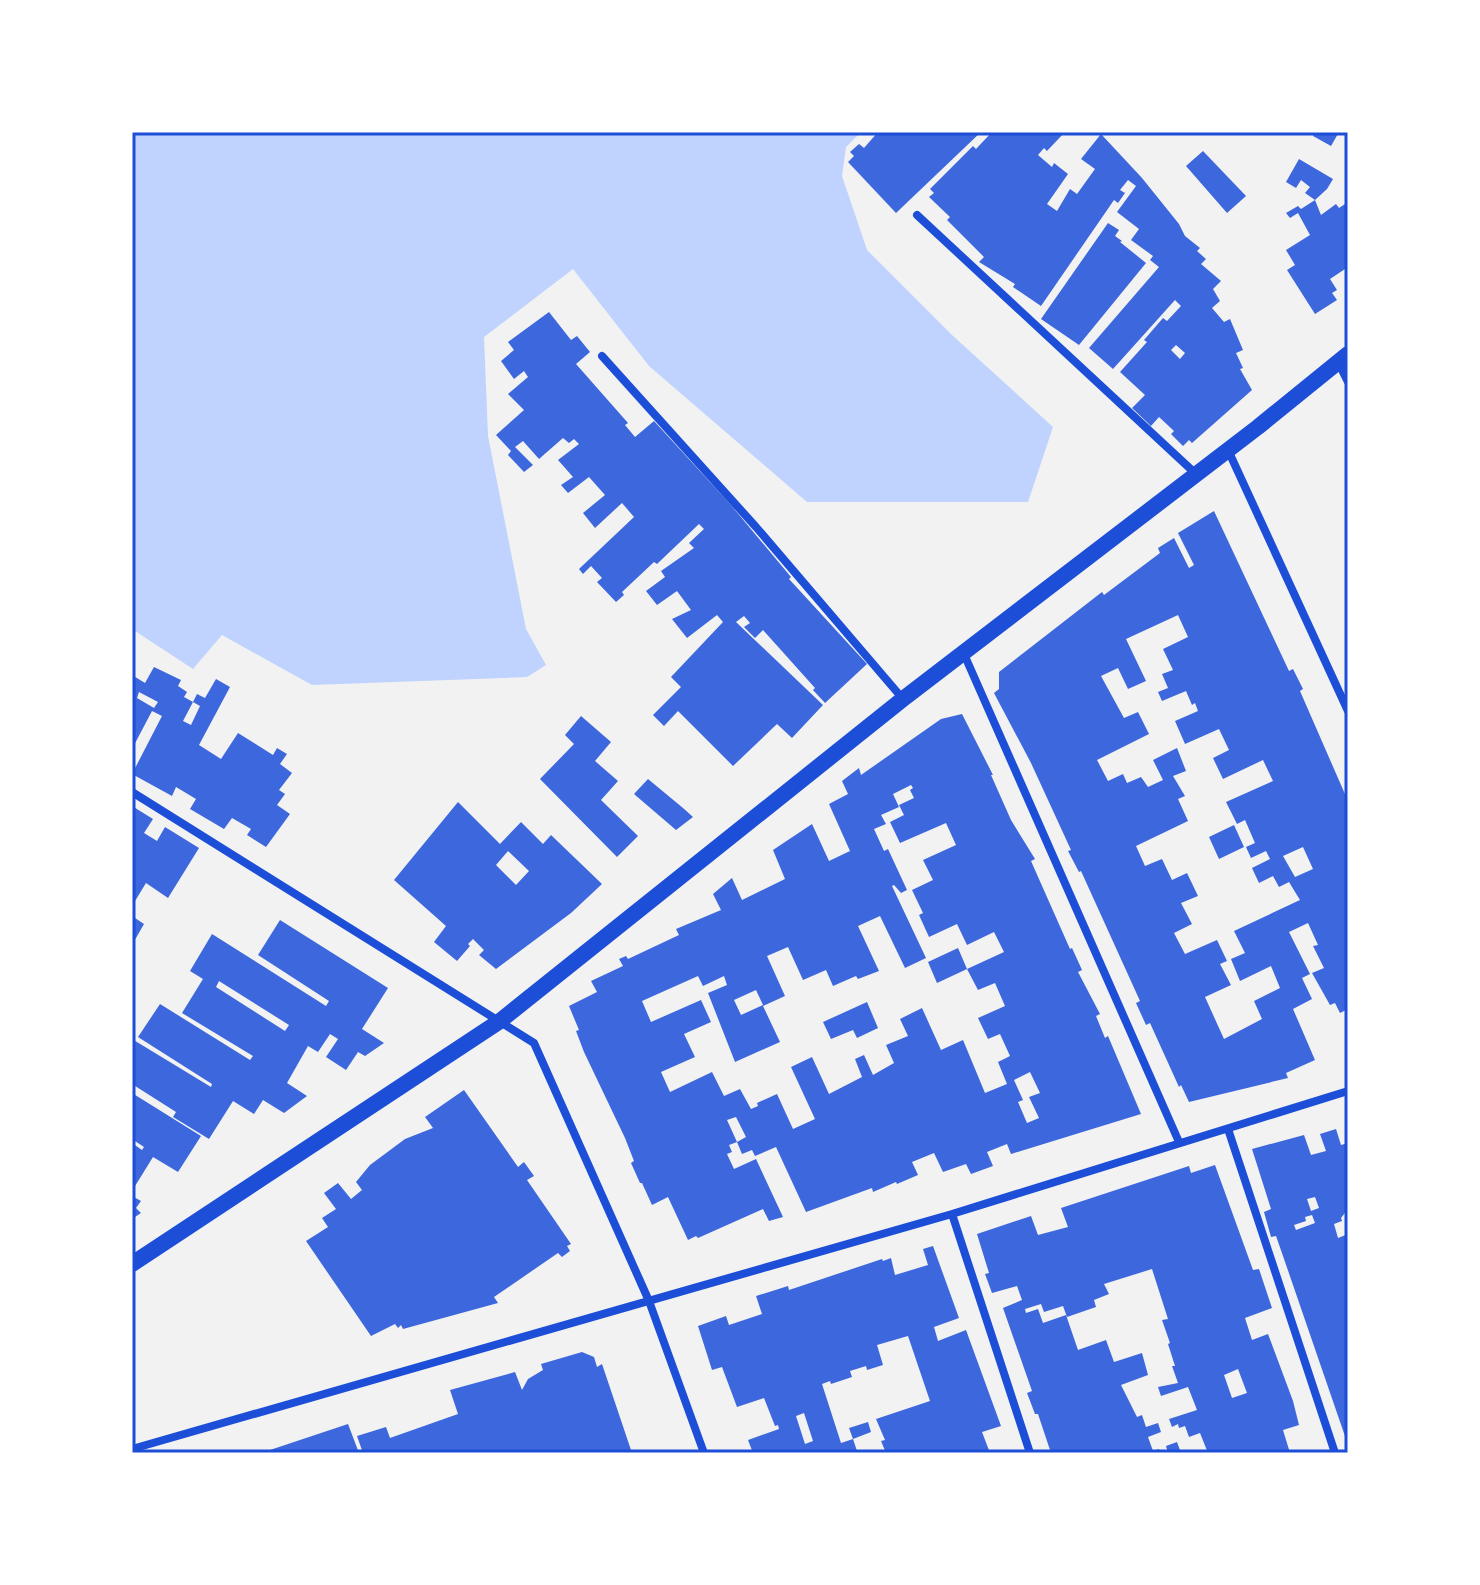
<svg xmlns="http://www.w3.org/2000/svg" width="1480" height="1585" viewBox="0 0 1480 1585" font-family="'Archivo Narrow',sans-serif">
	<rect width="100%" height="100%" fill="#f2f2f2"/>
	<path fill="#bfd3fe" d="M132,132h729l-15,15 -4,29 25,74 85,85 101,92 -25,75h-221l-158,-136 -76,-97 -89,68 4,99 38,193 20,36 -19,12 -215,8 -90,-50 -29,34 -61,-40z"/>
	<path fill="#3d67dc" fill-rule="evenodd" d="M878,132h103l-85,81 -48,-51 6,-6 -4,-4 9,-8 5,4z
		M992,132h73l-18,19 -3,-3 -6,7 14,12 2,-4 14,11 -21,30 10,7 13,-22 7,5 18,-25 -14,-10 20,-25 41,44 37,46 6,12 15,12 -3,3 9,8 -5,5 20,17 -8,8 7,12 -8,7 12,14 6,-3 13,31 -7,3 7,15 -3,1 12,21 -60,53 -3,-3 -6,6 -12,-12 3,-3 -15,-14 -8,9 -19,-18 13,-13 -25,-23 27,-30 -3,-2 19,-22 4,3 14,-15 -6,-6 -62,69 -24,-21 70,-81 -9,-7 3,-4 -22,-16 8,-11 -22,-17 19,-26 -8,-6 -8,10 5,3 -7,10 -4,-3 -73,106 -28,-19 2,-3 -36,-22 5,-5 -37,-37 3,-3 -21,-20 5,-4 -4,-4 43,-43 3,3zM1176,345l9,8 -5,6 -9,-9z
		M1315,132h24l-8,14 -18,-10z
		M1203,151l43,45 -19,17 -41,-47z
		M1299,159l34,20 -6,10 -12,11 -10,-7 5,-6 -9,-7 -5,8 -10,-6z
		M1315,200l6,15 15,-11 3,4 9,-6v65l-18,12 7,11 -5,3 5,7 -22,14 -28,-44 8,-5 -9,-15 24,-15 -12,-22 -8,5 -4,-5 12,-7 3,3z
		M1108,223l11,7 -4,6 7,5 -2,1 26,21 -67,82 -38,-26z
		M549,312l22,28 6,-4 13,16 -14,12 52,59 -3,2 10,12 19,-16 76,83 61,73 -2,2 78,85 -42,39 -12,-13 2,-2 -52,-58 -8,8 -11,-11 6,-4 -6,-7 -8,6 87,83 -31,33 -15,-14 -44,42 -55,-55 -14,15 -11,-11 28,-28 -10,-10 52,-55 -6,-7 -30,23 -15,-19 19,-9 -14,-19 -20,14 -11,-14 19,-14 -4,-6 33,-23 -5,-5 15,-14 -5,-5 -42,40 -3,-2 -32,30 2,3 -8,7 -19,-20 5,-4 -11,-12 -8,8 -4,-5 55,-52 -12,-14 -27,25 -12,-15 22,-18 -16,-18 -21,16 -7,-8 12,-8 -15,-17 21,-16 -5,-5 -5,4 -6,-5 -24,21 -16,-18 -8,6 18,18 -9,7 -16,-17 3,-4 -15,-16 28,-25 -16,-16 20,-17 -4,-6 -10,8 -13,-18 13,-11 -6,-8z
		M1214,511l75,160 4,-2 10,20 -3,2 48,110v208l-8,4 -5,-10 -5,2 -18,-32 12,-5 -11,-22 5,-1 -10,-22 -19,9 21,42 -8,4 10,21 -19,10 22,51 -29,13 2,5 -99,24 -8,-17 -2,2 -29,-64 -4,2 -10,-22 4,-2 -59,-130 -2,1 -11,-21 3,-1 -40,-87 -37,-70 5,-4v-17l103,-80 2,3 56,-42 -2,-5 16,-10 15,30 5,-3 -16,-32zM1178,615l10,22 -25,12 10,21 -11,4 6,14 -10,4 4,9 24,-10 6,14 3,-2 3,8 -23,10 10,23 34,-15 10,21 -16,8 10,21 40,-19 10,21 -47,21 11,22 8,-4 10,23 -9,4 5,11 15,-7 4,8 -18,9 7,15 14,-7 6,11 10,-5 11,18 -66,31 11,22 -14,6 9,22 31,-15 9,22 -26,13 8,18 -38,20 -19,-42 26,-12 -11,-21 7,-3 -10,-21 -32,14 -11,-21 18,-9 -11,-21 17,-7 -11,-23 -15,7 -10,-21 -17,7 -9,-20 52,-25 -10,-22 7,-3 -12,-20 13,-5 -9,-23 -24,12 10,20 -15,7 -7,-10 -14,6 -4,-9 -15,7 -11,-21 52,-26 -11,-22 -14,6 -23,-42 17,-8 10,21 18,-8 -20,-42zM1303,847l10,22 -18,8 -12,-21z
		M154,667l27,13 -3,6 9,6 -3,5 9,5 4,-8 8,4 11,-19 14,8 -31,58 22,14 17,-26 35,22 4,-7 10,6 -7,10 12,9 -13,17 6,4 -8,11 13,9 -24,33 -19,-12 4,-6 -19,-11 -8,11 -34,-20 6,-10 -20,-12 -4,9 -40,-22 30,-58 -10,-5 -20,38v-74l13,8zM139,692l19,10 -4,6 -17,-10zM193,702l7,4 -9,19 -8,-4z
		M962,714l31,61h-2l20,45 24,39 -4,2 39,88 2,-1 10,22 -4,2 22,42 -4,2 9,22 3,-2 33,78 -130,40 -4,-10 -20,8 6,14 -22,8 -5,-10 -23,8 -9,-19 -22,9 6,13 -21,9 -1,-2 -23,10 -1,-4 -66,24 -30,-65 -21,9 -3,-6 -10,4 -5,-12 9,-5 -10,-20 -9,3 10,22 -8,3 3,7 -5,2 7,15 22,-10 27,58 -14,4 -6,-12 -65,29 -2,-2 -8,4 -20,-43 -16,8 -10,-22h-2l-9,-20 3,-2 -9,-23 -41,-86 -8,-21 3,-1 -10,-24 28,-14 -6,-11 32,-15 -4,-7 7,-3 2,3 51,-24 -3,-6 45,-19 -8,-16 19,-16 10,22 43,-21 -12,-29 39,-26 17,37 21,-10 -21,-47 19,-10 -6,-13 17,-13 2,7 80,-56zM911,785l2,3 -3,2 4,8 -15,7 5,10 -14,7 10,21 46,-20 10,22 -33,15 10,20 -21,10 11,23 -4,2 10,22 28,-13 10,21 27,-13 10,20 -37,17 11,21 17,-7 10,23 -27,12 10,21 12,-5 10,22 -12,6 9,22 -22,9 -22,-53 -22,10 -19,-42 -22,11 8,17 -22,9 8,18 -21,12 -9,-20 -9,4 7,18 -33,17 -17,-37 -21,10 24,52 -22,10 -16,-35 -20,9 1,3 -7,3 -11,-20 -16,7 -12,-24 -42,20 -9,-20 34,-15 -11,-23 27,-12 -10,-22 -50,22 -9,-21 56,-25 5,10 21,-10 3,9 -19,8 27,69 45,-20 -17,-36 22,-10 -18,-40 21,-9 15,33 23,-10 7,16 23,-10 2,3 21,-8 -21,-45 22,-10 25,52 21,-10 -34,-72 2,-1 7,8 6,-3 -19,-41 -4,2 -10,-22 12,-5 -5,-9 18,-8 -6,-13zM756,990l7,15 -22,10 -7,-15zM1030,1072l10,21 -11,4 10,21 -12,5 -9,-21 5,-2 -9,-20z
		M581,716l30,26 -16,19 23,20 -17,19 37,36 -21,21 -77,-78 34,-35 -9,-9z
		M648,779l35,29 10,9 -17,13 -42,-36z
		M458,802l42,42 21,-22 22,22 8,-9 51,49 -31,29 -75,56 -17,-14 5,-5 -11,-11 -5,5 2,2 -13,15 -23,-19 12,-16 -52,-46zM508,851l21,20 -13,14 -20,-20z
		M132,806l21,13 -9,14 13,8 8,-14 34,21 -31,50 -22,-15 -14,23z
		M1234,825l10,22 -25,12 -10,-22z
		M132,916l12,8 -12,21z
		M280,920l108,68 -26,41 22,14 -19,13 -7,-4 -12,18 -20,-13 12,-18 -8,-5 -12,18 -10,-6 -21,37 20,13 -23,17 -21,-13 -9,14 -21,-13 -24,38 -36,-22 3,-5 -44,-28v-45l79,48 1,-3 -74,-47 22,-33 90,56 3,-4 -71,-43 21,-34 -13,-8 22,-37 114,72 3,-5 -71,-46zM219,981l70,44 -4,6 -69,-44z
		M958,948l9,21 -30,14 -9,-21z
		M867,1002l11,26 -21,10 -4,-8 -22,9 -8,-17z
		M464,1090l54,77 6,-5 10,14 -7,4 44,64 -4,2 3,5 -8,6 -4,-4 -64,44 4,6 -95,26 -2,-4 -3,3 -3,-4 -24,12 -65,-95 22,-14 -6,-9 14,-9 -12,-16 14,-10 13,16 11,-9 -6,-8 14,-17 35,-26 28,-11 -8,-11z
		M132,1093l69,43 -23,36 -25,-15 -21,34v-48l10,7 2,-3 -12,-8z
		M1336,1129l5,16 7,-2v66l-7,9 1,3 -8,3 4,14 10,-4 -1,208 -64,-186 -7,-20 -5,1 -7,-25 7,-3 -19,-60 52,-14 7,20 15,-4 -6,-17zM1315,1197l4,11 -8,3 -4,-12zM1312,1215l3,8 -19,7 -2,-5 12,-4 -1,-4z
		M1215,1165l38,105 6,-1 13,39 -27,10 7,22 16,-6 25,67 6,24 -16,5 7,23h-82l-8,-20 -11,4 -4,-11 -6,2 -1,-4 -6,3 -3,-8 28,-9 -9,-23 -27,9 -3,-9 20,-4 -6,-17h3l-7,-22 2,-1 -8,-23 6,-1 -16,-50 -48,15 5,10 -15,6 2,7 -29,10 -4,-11 -19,6 -3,-8 -16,5 1,4 12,-4 5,14 23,-8 12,35 28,-10 8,22 28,-9 6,22 -27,10 16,32 5,-2 4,12 12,-4 3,9 -13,5 5,14 6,-2 1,4h-109l-13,-39h-3l-8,-21 5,-2 -29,-83 19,-8 -5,-14 -25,7 -7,-19 4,-1 -12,-39 54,-18 7,19 30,-8 -7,-19 128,-42 2,7zM1238,1369l9,24 -15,5 -8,-23z
		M132,1196l9,5 -5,7 5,5 -9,6z
		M933,1246l26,72 -25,9 4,14 28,-11 35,96 -19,6 8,21h-104l-5,-12 4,-1 -9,-21 54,-18 -22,-65 -31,9 6,20 -16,5 -1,-4 -16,5 2,6 -21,7 -1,-3 -8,3 19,59 12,-4 4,12 -7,2h-97l-5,-13 31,-11 -1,-4 -3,1 -11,-28 -27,9 -15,-40 -10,3 -14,-44 28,-10 3,9 33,-11 -6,-18 32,-10 1,4 93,-31 1,2 8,-3 4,17 33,-10 -5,-16zM804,1413l9,28 -8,3 -9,-28z
		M582,1352l12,5 3,10 5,-3 30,89h-269l-6,-17 29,-9 4,11 68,-24 -8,-24 65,-18 7,18 6,-11 15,-9 -2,-6z
		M868,1422l3,10 -18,7 -4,-11z
		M348,1424l11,29h-95v-1z
		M1177,1442l4,11h-13l-2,-7z"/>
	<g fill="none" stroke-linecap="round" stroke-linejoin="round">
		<path stroke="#1d4ed8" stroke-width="8" d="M917,215l279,259
			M602,356l154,171 147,172
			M1338,362l10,20
			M1228,450l120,261
			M964,654l215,488
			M132,792l402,251 115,258 55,152
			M1228,1129l107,324
			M952,1214l78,239
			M132,1449l820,-235 396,-123"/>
		<path stroke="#1d4ed8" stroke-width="16" d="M132,1264l368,-243 403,-322 355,-272 90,-73"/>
	</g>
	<rect width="1480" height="1585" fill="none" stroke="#ffffff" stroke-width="268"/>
	<rect x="134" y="134" width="1212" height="1317" fill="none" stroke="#1d4ed8" stroke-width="3"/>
</svg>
